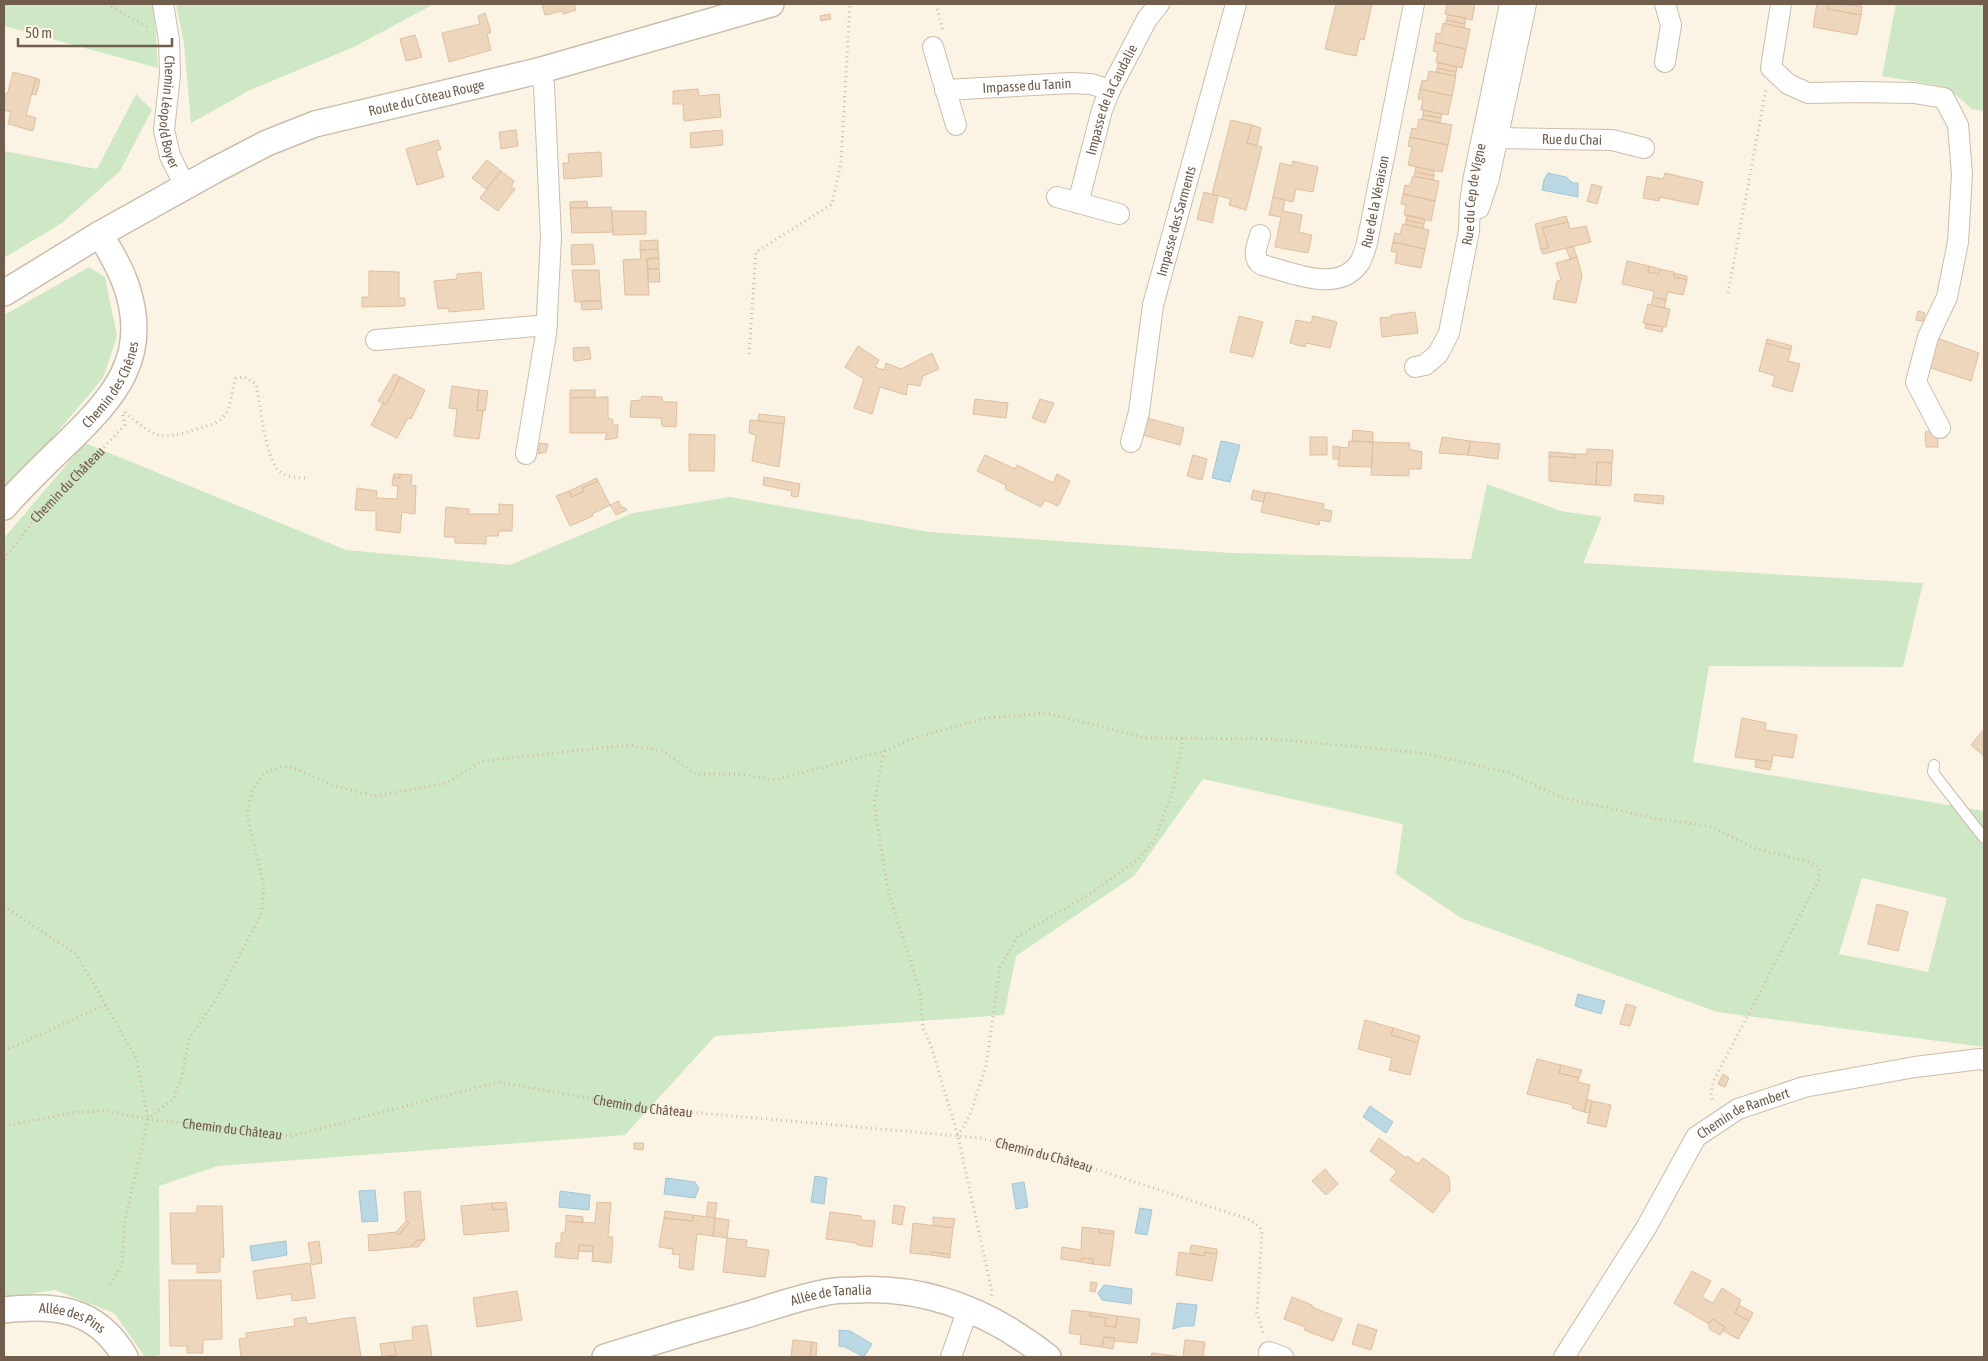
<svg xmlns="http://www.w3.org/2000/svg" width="1988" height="1361" viewBox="0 0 1988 1361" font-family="'Asap Condensed',sans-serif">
	<rect width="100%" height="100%" fill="#fbf4e4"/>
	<path fill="#cee7c4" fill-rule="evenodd" d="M4,4h150l4,64 -154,-42z
		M176,4h258l-80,43 -104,43 -59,33 -7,-79z
		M1896,4h88v107l-12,-2 -16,-14 -21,-10 -53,-9z
		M136,94l16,16 -32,61 -58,52 -58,35v-107l93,18z
		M89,267l16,10 12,59 -14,42 -65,77 -34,35v-175z
		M85,443l261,107 164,15 123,-52 97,-16 199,35 302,21 240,6 16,-75 74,27 41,6 -19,46 340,20 -20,84 -194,-1 -16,96 291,49v236l-267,-35 -256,-94 -65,-44 7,-50 -200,-45 -69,97 -118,80 -12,59 -289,21 -90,99 -407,31 -59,20 1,169 -15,2 -31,-44 -59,-23 -51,8v-760zM1862,878l85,20 -19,74 -89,-18z"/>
	<path fill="#bad8e3" stroke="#a1c6d4" d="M1548,173l18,4 7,6h5v14l-36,-7 2,-10z
		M1221,441l19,4 -10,37 -18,-4z
		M1578,994l27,7 -4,13 -26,-8z
		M1370,1106l23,16 -7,11 -23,-16z
		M815,1176l12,2 -3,26 -13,-2z
		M666,1178l29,4 4,6 -4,10 -31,-4z
		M1024,1182l4,25 -12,2 -4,-25z
		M375,1190l3,31 -16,1 -3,-31z
		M560,1191l30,4 -1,15 -30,-3z
		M1140,1208l12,2 -5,25 -12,-2z
		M286,1241l1,14 -35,6 -2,-15z
		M1104,1285l28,4 -1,15 -29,-4 -4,-7z
		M1177,1303l20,2 -3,21h-11l-10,3z
		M839,1330l11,1 22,13 -8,13 -19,-10 -6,-1z"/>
	<path fill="#eed6bd" stroke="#e0bf9f" d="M542,4h32l2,6 -13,4 -1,-3 -17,4z
		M1336,4h36l-8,36 -4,-1 -4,17 -31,-7z
		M1445,4h30l-3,16 -27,-6 2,-10z
		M1817,4h12l-1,5 33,6 -4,20 -44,-8z
		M1829,4l33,2 -1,9 -33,-6z
		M485,13l6,19 -4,2 4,16 -42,12 -7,-29 38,-9 -2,-8z
		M830,14l1,5 -10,2 -1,-5z
		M1448,15l18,3 -1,6 -19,-4z
		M1446,20l19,4 -1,4 -18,-4z
		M1443,23l27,6 -4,20 -31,-7 1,-9 5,1z
		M415,35l7,22 -16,4 -6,-22z
		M1435,42l31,7 -4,19 -26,-6 2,-10 -5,-1z
		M1438,63l19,4 -1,5 -19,-4z
		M1437,68l19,4 -1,4 -19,-4z
		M1429,71l27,5 -4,20 -32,-7 2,-9 5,1z
		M13,72l23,6 -10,37 10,3 -3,13 -25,-7 3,-12 -7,-2 1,-10 -1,-5 4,-3z
		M36,78l4,2 -4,15 -4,-1z
		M698,89l1,7 20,-2 2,23 -37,4 -1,-17h-10v-13z
		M1420,89l32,7 -4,19 -27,-5 2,-11h-5z
		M1424,110l18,4 -1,4 -18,-3z
		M1423,115l18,3 -1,5 -18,-4z
		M1419,119l33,6 -4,20 -38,-8 2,-9 5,1z
		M1231,120l21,5 -5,18 15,4 -16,63 -17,-5 2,-6 -19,-5z
		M1252,125l9,3 -4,18 -10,-3z
		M516,130l2,16 -17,3 -2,-17z
		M722,130l1,15 -32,3 -1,-15z
		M1410,137l38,8 -6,27 -34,-7 4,-18 -4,-1z
		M438,140l3,9 -5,2 8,26 -27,8 -11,-36z
		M601,152l1,24 -38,3 -1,-16h6l-1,-9z
		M487,160l14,11 -15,18 -14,-11z
		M1293,161l25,6 -5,25 -17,-3 -3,13 -20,-5 7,-34 12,3z
		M1416,167l18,4v5l-19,-4z
		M501,171l13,10 -3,6 4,2 -17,22 -18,-13z
		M1415,172l19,4 -1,4 -19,-4z
		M1665,173l38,9 -5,23 -38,-8 -1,4 -16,-3 4,-22 16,3z
		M1413,176l26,5 -4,20 -32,-7 2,-9 5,1z
		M1592,184l10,3 -5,17 -10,-3z
		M1204,192l14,4 -6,27 -15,-4z
		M1403,194l32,7 -4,20 -27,-6 2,-10 -5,-1z
		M1273,197l12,3 -2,11 19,4 -3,17 13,3 -4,18 -33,-6 6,-30 -12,-2z
		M587,201l1,7h-18v-6z
		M611,207l2,25 -41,1 -2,-25z
		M612,211h34v23l-33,1z
		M1407,215l18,4 -1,5 -18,-4z
		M1566,216l2,6 -26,6 7,19 -8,3 -6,-26z
		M1406,220l18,4 -1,4 -18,-4z
		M1568,222l2,7 16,-3 5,16 -48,12 -2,-4 8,-3 -7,-19z
		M1403,224l26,6 -4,19 -32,-7 2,-9 5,1z
		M658,240v9l-18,1v-9z
		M1393,242l32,7 -4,19 -26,-5 2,-10 -6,-2z
		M593,244l2,20 -23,1 -1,-20z
		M1573,246l4,11 -7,2 -4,-11z
		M658,249l1,9 -12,1 2,36h-24l-2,-35 18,-1 -1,-9z
		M1577,257l5,18 -6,28 -23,-4 4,-18 4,-1 -5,-17z
		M659,258v11h-11l-1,-10z
		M1627,261l22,5 -1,6 11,2 1,-5 14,3v5l13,3 -4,15 -15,-3 -2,8 -13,-3 1,-6 -32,-7z
		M1649,266l11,3 -1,5 -11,-2z
		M648,269h11l1,13h-12z
		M572,270h27l2,31 -26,1z
		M369,271l30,1v26h6v8l-43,1v-10h7z
		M481,272l3,37 -35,3 -1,-4 -10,1 -4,-28 23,-2v-5z
		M1674,273l13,3v4l-13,-3z
		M1653,297l13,3 -2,8 -13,-3z
		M581,301h20l1,8 -20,1z
		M1648,304l22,5 -4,18 -23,-4z
		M1918,311l7,2 -2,8 -7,-1z
		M1415,312l3,21 -36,4 -2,-19 11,-1v-2z
		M1239,316l24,6 -10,35 -23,-5z
		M1313,316l24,6 -7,26 -24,-5 -1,4 -15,-4 6,-23 15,3z
		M1646,324l17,3 -1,5 -17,-4z
		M1931,336l48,17 -8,28 -49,-16z
		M1767,339l25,7 -1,4 -25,-7z
		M1766,343l25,7 -3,11 12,3 -8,28 -20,-6 3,-10 -16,-5z
		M858,346l21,14 -4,7 9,3 2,-7 15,6 31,-16 7,16 -16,7 -3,10 -12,-2 -2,11 -26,-8 -8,27 -18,-6 10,-29 -19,-12z
		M589,347l2,12 -17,2 -1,-13z
		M394,374l6,3 -14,28 -8,-4z
		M400,377l25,13 -14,29 -3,-1 -11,20 -26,-13 12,-22 3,2z
		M452,386l27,4 -2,20 6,1 -4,28 -25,-3 3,-27 -8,-1z
		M479,390l9,1 -3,20 -8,-1z
		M570,390h25v7l-25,1z
		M642,396l20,1 1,5h14l-1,25 -14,-1 -1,-8 -31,-1 1,-16 10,-1z
		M608,397v21l5,2v5h5l-1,13 -12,2 2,-7h-37v-35z
		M975,399l33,4 -2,15 -33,-4z
		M1040,399l14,4 -9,20 -13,-5z
		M759,414l26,3 -1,7 -26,-3z
		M1147,418l37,10 -4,17 -37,-10z
		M750,420l34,4 -5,43 -27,-6 4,-26 -7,-2z
		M1353,430l20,2v10l-21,-1z
		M1937,431l1,16h-12l-1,-15z
		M689,434l26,1 -1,36h-25z
		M1310,437h17v18h-17z
		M1442,437l28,4 -2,14 -29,-2z
		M1349,441l24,1 -2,25 -33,-1 2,-19 8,1z
		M1470,441l30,3 -2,15 -30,-4z
		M1373,442l37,1 -1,6 13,3 -1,17h-12v7l-38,-1z
		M540,443l8,1 -2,8 -8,2z
		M1333,446l7,1 -1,12h-6z
		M1587,449l26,1 -1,13 -15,-1 -1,23 -47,-4v-25l26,2v-4h12z
		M1549,452l26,2v4l-26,-2z
		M985,455l30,14 2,-4 36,18 4,-9 13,7 -12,25 -13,-6 -4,7 -36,-18 1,-4 -29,-14z
		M1193,455l14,4 -5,21 -15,-4z
		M1597,462l15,1 -1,23 -15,-1z
		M394,474h6v4h-7z
		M400,474l12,1 -1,10 5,1 -1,28 -13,-2 -2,21 -24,-3v-19l-21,-1 2,-22 20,3 -1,7 21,1 1,-13 -6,-1 1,-7h7z
		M764,477l36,7 -2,13 -7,-1 1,-5 -29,-6z
		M597,478l1,3 -16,7 2,3 -12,6 -3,-6z
		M598,481l12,24 -18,9 1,2 -23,10 -14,-30 13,-5 3,6 12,-6 -2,-3z
		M1253,490l13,3 -3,9 -12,-3z
		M1266,492l58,12 -1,5 9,2 -2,11 -10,-2 -1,5 -58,-13z
		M1635,494l29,2 -1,8 -29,-3z
		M618,501l4,7 2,-1 3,3 -11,5 -6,-10z
		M499,504l14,1 -1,26h-13l-1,5h-12v8l-31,-1v-6h-11l2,-30 23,2v5h30z
		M1742,718l24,5 -1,7 32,5 -4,23 -20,-3 -1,7 -37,-5z
		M1984,729v27l-13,-11z
		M1756,759l16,3 -2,8 -15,-3z
		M1877,904l31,8 -10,39 -30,-7z
		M1626,1004l10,3 -6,19 -10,-2z
		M1365,1020l28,8 -2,7 27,8 -8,32 -21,-5 3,-12 -34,-9z
		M1393,1028l27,8 -2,7 -27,-8z
		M1537,1059l24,6 -2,8 20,5 -1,4 12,3 -6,27 -12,-4 1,-3 -46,-11z
		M1561,1065l21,5 -3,8 -20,-5z
		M1723,1074l6,4 -4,9 -7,-3z
		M1587,1099l5,2 -2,12 -6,-1z
		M1592,1101l19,4 -5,22 -19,-4z
		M1379,1138l27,20 1,-2 11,8 5,-6 26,19 1,13 -17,23 -43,-33 7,-9 -27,-20z
		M634,1143h10l-1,7 -9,-1z
		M1325,1169l13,15 -12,11 -14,-14z
		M420,1191l5,49h-7l-5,4 -2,3 -42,4 -1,-16 28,-3 3,3 10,-12 -3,-2 -2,-29z
		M506,1202l1,7 -14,1 -1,-7z
		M597,1202l14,1 -3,34h5l-2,26 -19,-2 1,-15 -14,-1 -1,14 -23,-2 1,-14h5v-10l4,-1 1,-11 29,2z
		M708,1202l9,1 -2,15 -9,-1z
		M492,1203l1,7 14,-1 2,22 -45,4 -3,-29z
		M894,1205l11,2 -3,18 -10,-2z
		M197,1206h25l2,51h-4v15l-23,1v-9h-25l-2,-51h27z
		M665,1211l28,4v6l-29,-3z
		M830,1212l31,4v4l14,1 -3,26 -15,-2v-2l-31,-4z
		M566,1215l17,2v6l-17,-2z
		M693,1215l22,3 -2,18 -16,-2 -4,36 -14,-2 1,-13 -8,-1 1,-5 -14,-2 5,-29 29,3z
		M933,1217l22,2 -2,9 -20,-3z
		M715,1218l14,2 -2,18 -14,-2z
		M406,1221l3,2 -10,12 -3,-3z
		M913,1223l40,5 -3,26 -18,-2 -1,3 -21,-2z
		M1082,1227l17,2v4l15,1 -4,32 -17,-2v-5l-11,-1 -1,4 -20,-3 1,-12 19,3z
		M1099,1229l15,2v3l-15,-1z
		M727,1238l20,2 -1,7 23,3 -4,27 -42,-5z
		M418,1240h6l-6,7h-7l2,-3z
		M319,1241l3,22 -10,2 -4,-22z
		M579,1245l14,1v6l-14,-1z
		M1191,1245l26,4v5l-12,-2 -1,4 -14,-3z
		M932,1252l18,2v4l-19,-3z
		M1179,1252l25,4 1,-4 12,2 -5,27 -36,-6z
		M1082,1258l11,1v5l-12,-2z
		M310,1263l5,35 -23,3 -1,-7 -34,5 -4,-28z
		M1692,1271l19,10 -9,16 11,6 9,-15 19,12 -6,13 14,8 -11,18 -15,-8 2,-4 -12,-8 -4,5 -35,-21z
		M169,1280h52l1,59 -19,1v13h-16v-7h-17z
		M1091,1282l6,1 -2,9 -5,-1z
		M517,1291l5,29 -45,7 -4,-29z
		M1292,1297l20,8v2l30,12 -9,22 -29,-11 1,-3 -21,-8z
		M1739,1305l14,8 -4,8 -14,-8z
		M1072,1310l18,2v4l16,2 -1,8 11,1 1,-11 23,3 -3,24 -23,-2 1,-3 -11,-1 -2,10 -22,-3 1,-9 -12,-2z
		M1090,1312l27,4 -1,11 -11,-1 1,-8 -16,-2z
		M306,1317l1,7 48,-7 6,40h-120l-2,-18 8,-1 -1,-5 49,-7 -1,-7z
		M1713,1319l12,8 -5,8 -11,-6v-5z
		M1358,1324l19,6 -6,20 -19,-6z
		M427,1325l5,32h-50l14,-2 -2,-13 19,-2 -1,-13z
		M1104,1337l11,1 -2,11 -11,-2z
		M793,1340l19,2 -2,15h-19z
		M1185,1340l20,2 -2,15h-36l1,-2 15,2z
		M394,1342l2,13 -14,2 -2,-13z
		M812,1342l5,1 -1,14h-6z
		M1152,1353l16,2 -1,2h-16z"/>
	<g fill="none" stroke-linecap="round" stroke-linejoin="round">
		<g stroke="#cbbdab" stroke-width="12">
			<path id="service" d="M1934,765l-1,7 2,3 49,63"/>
		</g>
		<g stroke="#cbbdab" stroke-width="22">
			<g id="minor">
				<path id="s3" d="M163,4l6,36 1,35 -6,55 6,26 15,30"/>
				<path d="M1781,4l-10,64 17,16 20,9 50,-1 56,1 30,5 14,27 4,49 -4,68 -11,55 -19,40 -12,45 24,46"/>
				<path d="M933,47l23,78"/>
				<path d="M1665,62l6,-37 -6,-21"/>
				<path id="s4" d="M945,90l126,-7 20,1 19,6"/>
				<path id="s5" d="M1498,138l114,2 32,8"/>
				<path d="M1057,197l62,17"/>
				<path id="s6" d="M1078,203l24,-93 8,-20 37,-71 12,-15"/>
				<path d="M1479,208l10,-30 37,-174"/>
				<path id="s7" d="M1260,235c-3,11 -9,23 2,30 29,7 77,30 98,-3 3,-5 5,-13 7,-19l47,-239"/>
				<path d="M376,340l171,-15"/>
				<path id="s8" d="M1415,367l10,-2 13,-11 11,-21 20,-102 1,-28 4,-27 36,-172"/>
				<path id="s9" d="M1131,442l8,-30 14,-107 83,-301"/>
				<path d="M526,454l20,-120 5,-96 -7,-153 -6,-14"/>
				<path d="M1269,1352l14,5"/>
				<path d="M951,1357l17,-48"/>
				<path id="s10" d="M1564,1357l82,-129 50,-91 42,-28 66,-22 111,-20 65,-8 4,1"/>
			</g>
		</g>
		<g stroke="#cbbdab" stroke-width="28">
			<g id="tertiary">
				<path id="s11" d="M4,293l96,-59 115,-64 52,-27 48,-19 223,-53 233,-67"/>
				<path id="s12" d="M4,507c20,-23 42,-44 64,-65 46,-45 82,-85 59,-154 -6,-19 -17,-37 -27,-54"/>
				<path id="s13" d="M4,1310c51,-6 93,-2 121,47"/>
				<path id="s14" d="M605,1357c47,-15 94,-29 141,-42 26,-8 51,-17 77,-22 10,-3 22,-3 33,-3 73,-4 136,23 192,67"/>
			</g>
		</g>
		<g stroke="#d3baa1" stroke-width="3" stroke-dasharray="1 4" stroke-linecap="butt">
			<path d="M107,4l40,23"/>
			<path d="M936,4l7,27"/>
			<path d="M1728,293l38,-204"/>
			<path d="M749,354l7,-102 76,-48 9,-42 9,-158"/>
			<path d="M125,412c29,26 35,29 72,17 10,-3 21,-5 28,-14 7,-9 6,-25 11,-37l8,-1 12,7c5,23 8,66 21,85 7,8 20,9 29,9"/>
			<path id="s1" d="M4,559l32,-42 89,-92 -2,-10"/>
			<path d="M884,751l-10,51 14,89 32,100 3,37 8,18 27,90 34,156 -1,5"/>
			<path d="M4,906l73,49 59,103 12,61"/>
			<path d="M4,1051l101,-46"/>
			<path id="s2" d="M4,1126l74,-14 29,-1 41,8 143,17 207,-54 146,26 337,30 96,25 171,56 11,7 3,6 -5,81 6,20"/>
			<path d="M958,1136l12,-21 16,-49 14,-99 18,-31 75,-44 46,-34 16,-18 17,-47 11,-55"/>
			<path d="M110,1284l12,-20 3,-44 23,-101 26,-21 8,-22 7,-37 29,-43 43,-81 3,-29 -17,-71 5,-24 12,-18 19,-7 16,4 36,16 40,10 72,-13 35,-22 146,-16 35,6 32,23h45l35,6 109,-29 30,-13 72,-20 60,-5 100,25 127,1 149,14 88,20 50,24 93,21 56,8 48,23 49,12 13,6v12l-106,203 -2,13 2,7"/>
		</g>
		<use href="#service" stroke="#fff" stroke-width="10"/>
		<use href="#minor" stroke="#fff" stroke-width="20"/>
		<use href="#tertiary" stroke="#fff" stroke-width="25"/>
	</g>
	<g text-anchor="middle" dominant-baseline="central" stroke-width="5" stroke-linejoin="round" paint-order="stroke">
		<g font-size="14" fill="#715d4b" stroke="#fef8ea">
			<text stroke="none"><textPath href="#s4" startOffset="82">Impasse du Tanin</textPath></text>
			<text stroke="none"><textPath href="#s11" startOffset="469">Route du Côteau Rouge</textPath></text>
			<text stroke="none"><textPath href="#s6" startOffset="109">Impasse de la Caudalie</textPath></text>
			<text stroke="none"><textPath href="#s3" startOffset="109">Chemin Léopold Boyer</textPath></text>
			<text stroke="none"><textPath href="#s5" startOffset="74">Rue du Chai</textPath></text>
			<text stroke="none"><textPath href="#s8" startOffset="192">Rue du Cep de Vigne</textPath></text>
			<text stroke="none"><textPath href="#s7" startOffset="201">Rue de la Véraison</textPath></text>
			<text stroke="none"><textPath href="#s9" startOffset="226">Impasse des Sarments</textPath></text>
			<text stroke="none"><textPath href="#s12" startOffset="164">Chemin des Chênes</textPath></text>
			<text stroke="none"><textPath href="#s1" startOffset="98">Chemin du Château</textPath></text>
			<text stroke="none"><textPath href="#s2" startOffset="651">Chemin du Château</textPath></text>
			<text stroke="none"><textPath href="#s10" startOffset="310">Chemin de Rambert</textPath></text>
			<text stroke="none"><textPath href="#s2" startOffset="231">Chemin du Château</textPath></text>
			<text stroke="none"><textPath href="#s2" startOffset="1056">Chemin du Château</textPath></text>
			<text stroke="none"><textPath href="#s14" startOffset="235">Allée de Tanalia</textPath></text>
			<text stroke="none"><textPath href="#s13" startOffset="70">Allée des Pins</textPath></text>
		</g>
	</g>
	<rect width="1988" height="1361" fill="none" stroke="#715d4b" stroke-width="10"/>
	<path d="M18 38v8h154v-8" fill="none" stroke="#715d4b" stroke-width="2.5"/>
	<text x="25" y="38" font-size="15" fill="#715d4b" stroke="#fef8ea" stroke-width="4" paint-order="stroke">50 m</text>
</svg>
